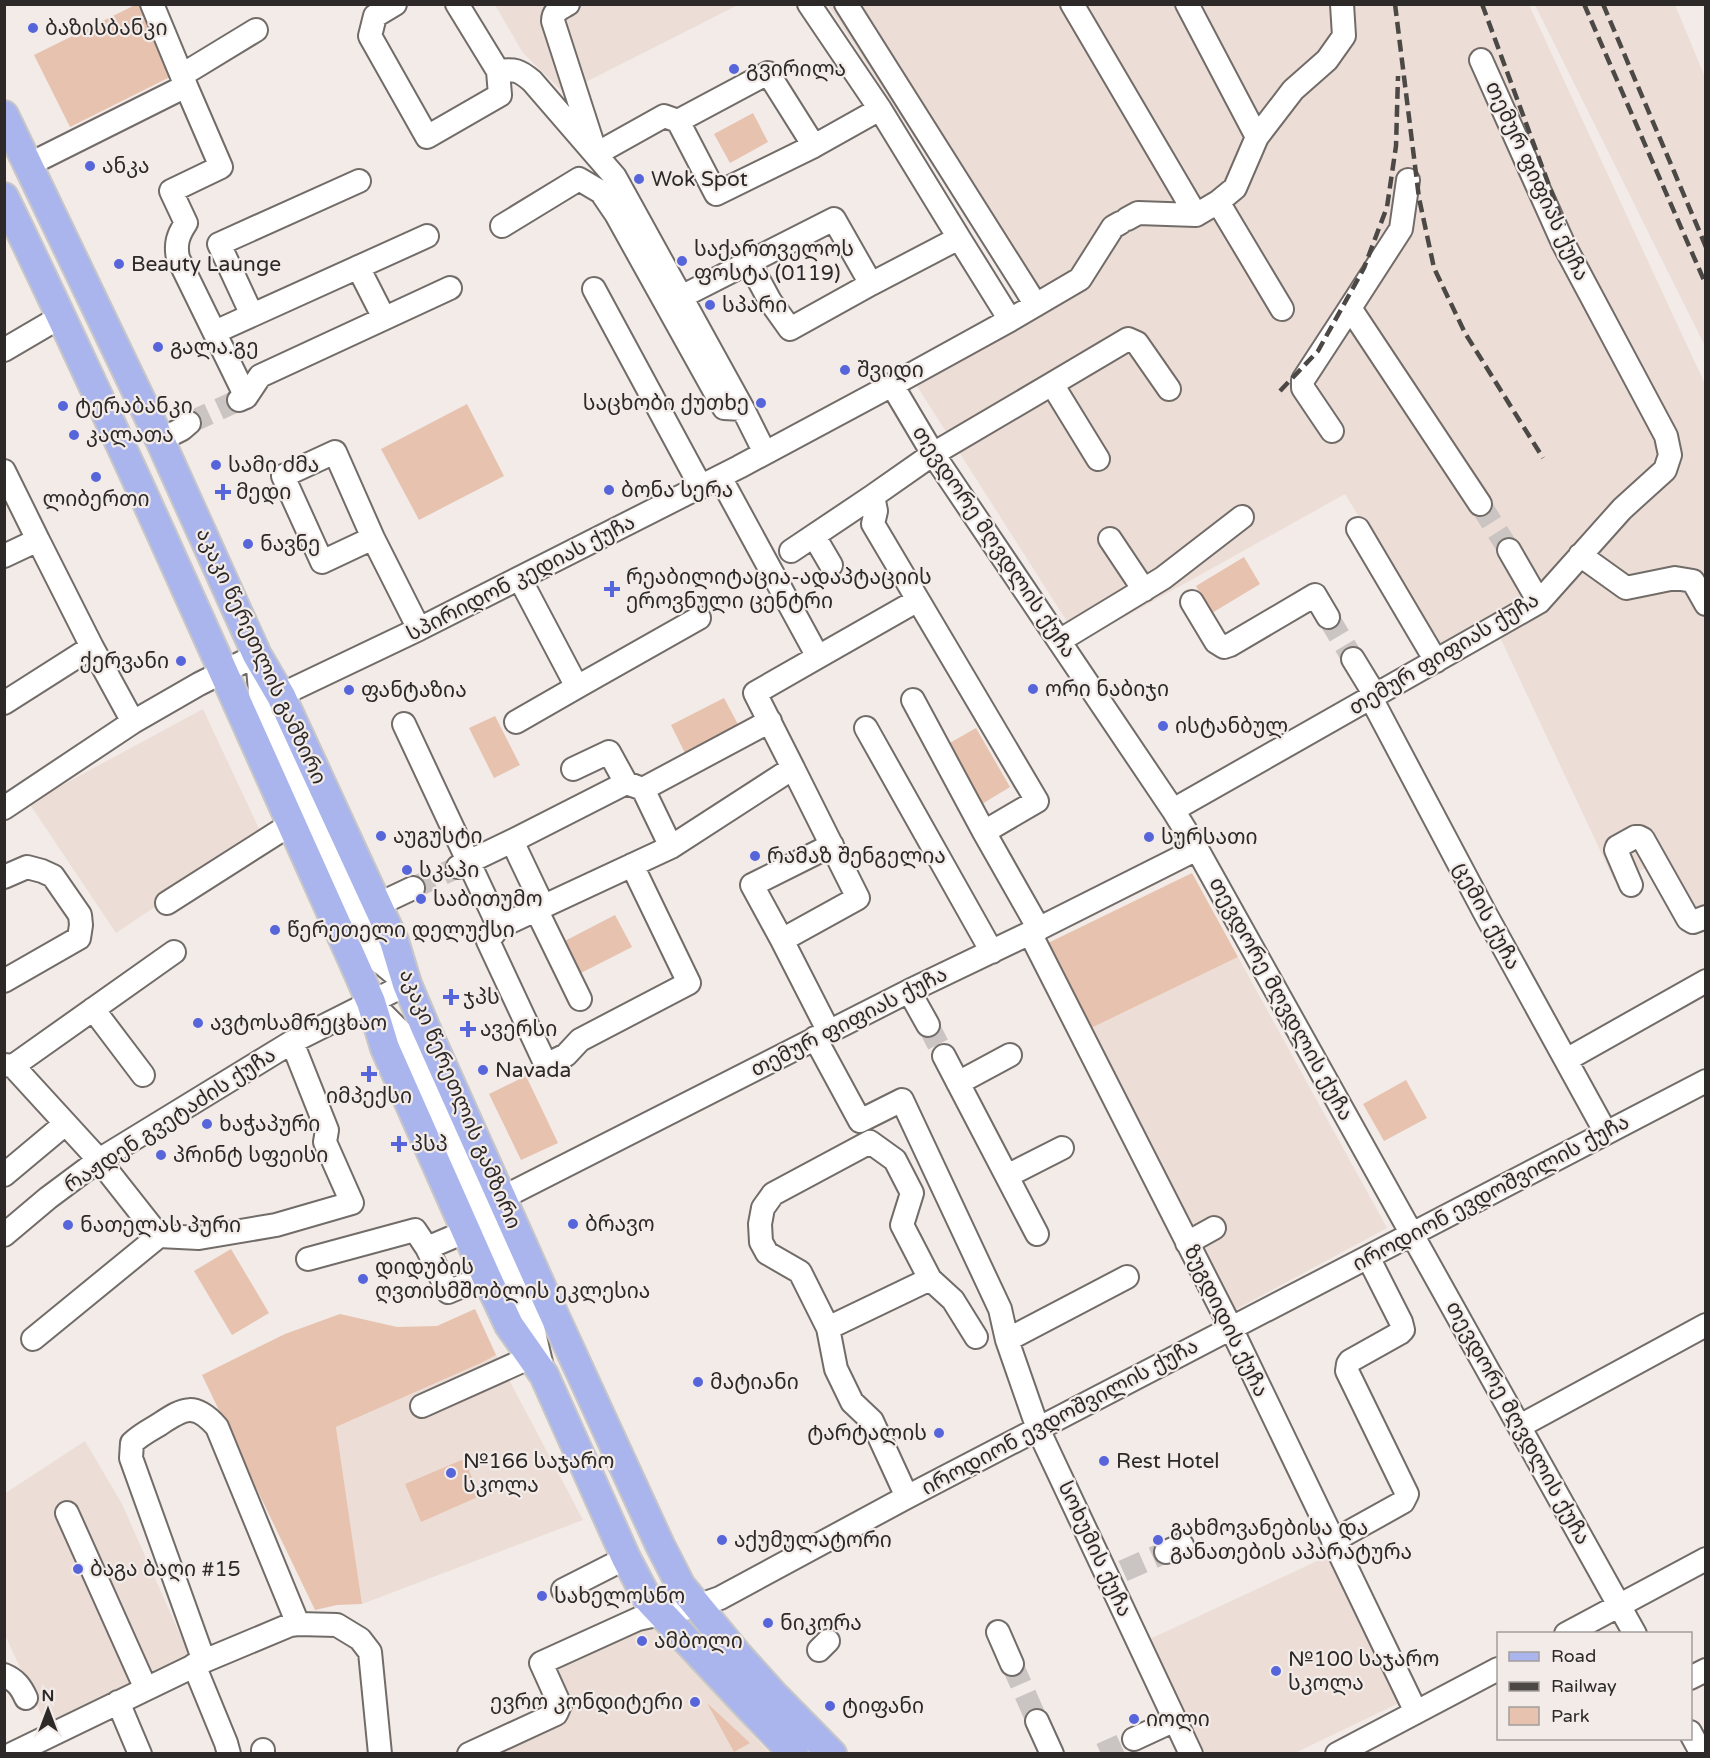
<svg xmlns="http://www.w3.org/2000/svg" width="1710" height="1758" viewBox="0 0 1710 1758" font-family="'Varela Round','Noto Sans Georgian',sans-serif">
	<rect width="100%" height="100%" fill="#f2ebe8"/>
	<path fill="#ecded6" d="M495,5h243l-174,88 -41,-40z
		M828,5h701l176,379v547l-36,-71 -55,20 -115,-245 -33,19 -31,-14 -90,-146 -265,148 -165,-259 119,-63z
		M1535,5h140l30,72v269z
		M203,709l59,126 -146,98 -87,-130z
		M1238,957l149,271 -154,83 -144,-282z
		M496,1355l87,165 -221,84 -26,-177 145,-64z
		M85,1441l37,63 68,153 -144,68 -41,-90 -1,-141z
		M1330,1555l71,147 -106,51h-90l-55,-114z
		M646,1623l28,23 95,107 -275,1 71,-32 5,-8 -21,-46z"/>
	<path fill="#e7c2ae" d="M135,5h6l35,69 -106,53 -36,-72z
		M753,113l15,29 -38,21 -16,-29z
		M467,404l37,72 -85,44 -38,-71z
		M1244,557l16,27 -48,29 -16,-27z
		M724,698l17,32 -54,27 -16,-32z
		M495,716l25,49 -26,13 -25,-50z
		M976,728l34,59 -28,17 -34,-60z
		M1192,873l46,84 -149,72 -43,-85z
		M615,915l17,32 -57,29 -16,-32z
		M526,1076l32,67 -37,17 -32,-66z
		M1406,1080l21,38 -43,23 -21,-37z
		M231,1249l38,64 -37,22 -38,-64z
		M475,1309l21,46 -15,8 -145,64 26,177 -25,1 -22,5 -113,-235 83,-41 55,-20 57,13 40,-1z
		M464,1459l16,37 -59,26 -16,-38z
		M707,1703l43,40 -16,9z"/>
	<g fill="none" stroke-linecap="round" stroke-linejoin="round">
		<path stroke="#cac4c2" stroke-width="22" stroke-dasharray="22 11" stroke-linecap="butt" d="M189,423l50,-23
			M1480,504l29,46
			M1328,617l25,42
			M413,888l45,-21
			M928,1025l16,31
			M1123,1571l43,-19
			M1012,1664l25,57
			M1101,1754l33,-15"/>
		<g stroke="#726c69" stroke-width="26">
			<path id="minor" d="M152,4l34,82
				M395,4l-20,12 -5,20 57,101 73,-42 -2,-24 -41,-67
				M568,4c-8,5 -15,7 -15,17l43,133 68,-38 14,5 38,73 98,-48 66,-37
				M809,4l71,105 79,129
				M846,4l190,301
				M1072,4l124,211
				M1187,4l70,133
				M498,71c17,-2 21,-1 34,10l83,96 128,232 22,44
				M182,75l74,-45
				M678,121l90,-48 46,73
				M28,165l158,-79 35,81 -50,24 15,32c-8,12 -11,21 -8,35l68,139
				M1408,180l-7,49 -51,79 130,196
				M1218,202l64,107
				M1127,219l11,-6 58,2 22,-13 17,-14 22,-51 36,-47 34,-30 17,-24 -2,-32
				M502,226l77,-47 22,13 15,22 108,194 19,1
				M749,262l21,39 20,28 81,-45
				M358,267l26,51
				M594,289l107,198
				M681,297l153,-78 37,65 88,-46 51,82
				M252,315l-33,-71 140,-63
				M215,332l212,-96
				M4,350l58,-34
				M1052,384l76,-45 9,4 32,46
				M892,385l41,69 240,356 24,39 438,785
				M239,400l7,-3 14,-21 190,-88
				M1332,431l-29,-43v-8l47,-72
				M160,440l22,-11 7,-6
				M4,471l34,69
				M720,477l98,180 -63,36 38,75
				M873,496l3,15 -3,13 164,277 -53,31 55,97
				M1358,529l78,132
				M814,536l17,29
				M373,538l-51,24 -39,-86 52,-24 38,86 46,91
				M1110,539l34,51
				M1509,550l30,52
				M791,551l82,-55 60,-42 119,-70 46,75
				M1580,555l46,33 49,-10 18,3 13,23
				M4,556l34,-16 54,107 41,75
				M520,579l57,108 122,-69
				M1192,602l24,40 8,5 6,-2 85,-50 13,22
				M1059,641l104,-63 79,-61
				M818,657l100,-57
				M1353,659l22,36
				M1371,698l115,217 120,218
				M913,700l71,132
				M268,701l151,-72 320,-162 153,-82 118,-65 70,-41 33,-52 7,-4
				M4,703l88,-56
				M516,722l61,-35
				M404,724l95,203 -11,14 58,124 20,-10 14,-15 109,-57 -57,-118
				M866,728l126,224
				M573,769l36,-17 17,31
				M643,789l28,58
				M4,808l129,-86 66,-38 58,-29 4,49 12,28 101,219 6,11 27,22 -115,58 -193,118 -51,38 -44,37
				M1173,810l366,-208 83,-93 43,-39 5,-15 -4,-19 -103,-193 -82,-183
				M512,841l31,65
				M458,867l54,-26 114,-58 17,6 127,-68
				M4,877l23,-10 15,4 11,5 27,39 1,10 -2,13 -75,43
				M1631,885l-15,-35 1,-3 18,-10h4l4,2 45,80 5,3 13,-5
				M167,903l124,-79
				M377,905l36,-17
				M536,909l44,90
				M499,927l172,-80 122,-79 65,130 -76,42 47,92
				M1030,933l201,395 185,384
				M782,940l-30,-55 80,-40
				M909,991l19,34
				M372,1003l35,35 123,277 12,52
				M93,1009l50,66
				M815,1038l45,83 42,-21 98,209 7,31 31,89 153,325
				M944,1056l93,178
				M1566,1060l140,-79
				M4,1065l9,1 86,94 60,76 40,2 77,-13 76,-22 -27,-61 2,-12 -35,-88
				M13,1066l161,-114
				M958,1083l52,-28
				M4,1175l61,-51
				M1007,1176l55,-28
				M502,1198l407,-207 121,-58 167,-84
				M1187,1243l27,-15
				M427,1248l21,44 38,-16
				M308,1259l107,-29 12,18 40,-17
				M828,1328l102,-49
				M33,1339l126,-103
				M1007,1340l120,-63
				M422,1406l109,-49
				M1520,1426l186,-101
				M907,1497l-35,-76 -20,-19 -16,-33 -8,-41 -28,-56 -33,-19 -6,-11 -1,-18 3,-16 10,-14 97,-52 25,18 17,33 -10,32 28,54 23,21 23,37
				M67,1513l79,176
				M1333,1541l70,-39 4,-8 -60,-123 1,-7 2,-3 50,-28 3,-3 -2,-8 -33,-65
				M1166,1552l16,-7
				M563,1590l63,-32
				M998,1632l14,32
				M1566,1634l140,-75
				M819,1650l9,-9
				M204,1661l-73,-203 1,-15c8,-8 18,-13 28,-19 24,-16 35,-22 57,3l81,197
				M194,1665l32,78 3,11
				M4,1675c12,5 17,12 22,23
				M1690,1678l16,-8
				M118,1702l22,52
				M1037,1721l15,33
				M1690,1732l12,22
				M1134,1739l41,-19
				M12,1754l192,-93 86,-36 8,-1 39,1 23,14 10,13 10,102
				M263,1754v-4
				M469,1754l87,-40 4,-9 -19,-42 97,-44 59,-13 23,-8 187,-101 799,-416
				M1337,1754l161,-85"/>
		</g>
		<g stroke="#c8c7c7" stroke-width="32">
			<path id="major" d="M4,115l156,325 97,215 24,41 113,245 13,43 19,45 124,277 110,239 21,41 56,68 36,40 59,60
				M4,197c122,252 234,509 349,764l18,41 14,46 101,228 23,49 35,50 82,183 21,40 99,106 48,50"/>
		</g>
		<use href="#minor" stroke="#fff" stroke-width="22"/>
		<use href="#major" stroke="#aab5ee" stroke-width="28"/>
		<path stroke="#4b4846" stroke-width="4.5" stroke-dasharray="12 6" stroke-linecap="butt" d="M1395,4l24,194 15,70 31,65 78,125
			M1482,4l82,222
			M1584,4l122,281
			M1603,4l103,243
			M1280,391l38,-40 46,-83 23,-61 9,-61 2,-70"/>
	</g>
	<g fill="#5765db" stroke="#f2ebe8" stroke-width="2">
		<circle cx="33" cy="28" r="6"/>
		<circle cx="734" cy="69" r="6"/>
		<circle cx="90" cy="166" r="6"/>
		<circle cx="639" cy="179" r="6"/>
		<circle cx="682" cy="261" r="6"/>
		<circle cx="119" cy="264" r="6"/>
		<circle cx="710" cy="305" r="6"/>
		<circle cx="158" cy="347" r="6"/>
		<circle cx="845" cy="370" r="6"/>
		<circle cx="761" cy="403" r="6"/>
		<circle cx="63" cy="406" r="6"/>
		<circle cx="74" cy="435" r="6"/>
		<circle cx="216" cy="465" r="6"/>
		<circle cx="96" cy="477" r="6"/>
		<circle cx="609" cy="490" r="6"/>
		<path d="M220 483h6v6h6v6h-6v6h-6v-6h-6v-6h6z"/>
		<circle cx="248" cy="544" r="6"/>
		<path d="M609 580h6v6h6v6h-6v6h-6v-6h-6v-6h6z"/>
		<circle cx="181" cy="661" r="6"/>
		<circle cx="1033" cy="689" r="6"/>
		<circle cx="349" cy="690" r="6"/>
		<circle cx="1163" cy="726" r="6"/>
		<circle cx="381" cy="836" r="6"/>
		<circle cx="1149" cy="837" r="6"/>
		<circle cx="755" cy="856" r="6"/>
		<circle cx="407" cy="870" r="6"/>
		<circle cx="421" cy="899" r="6"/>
		<circle cx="275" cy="930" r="6"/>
		<path d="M448 988h6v6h6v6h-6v6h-6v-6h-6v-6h6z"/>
		<circle cx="198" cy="1023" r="6"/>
		<path d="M465 1020h6v6h6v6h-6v6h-6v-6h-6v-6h6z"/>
		<circle cx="483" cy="1070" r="6"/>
		<path d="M366 1065h6v6h6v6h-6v6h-6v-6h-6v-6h6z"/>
		<circle cx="207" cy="1124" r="6"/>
		<path d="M396 1135h6v6h6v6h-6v6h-6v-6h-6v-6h6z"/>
		<circle cx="161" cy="1155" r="6"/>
		<circle cx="573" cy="1224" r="6"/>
		<circle cx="68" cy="1225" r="6"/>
		<circle cx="363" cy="1279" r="6"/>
		<circle cx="698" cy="1382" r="6"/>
		<circle cx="939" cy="1433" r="6"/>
		<circle cx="1104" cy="1461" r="6"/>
		<circle cx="451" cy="1473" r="6"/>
		<circle cx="722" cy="1540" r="6"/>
		<circle cx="1158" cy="1540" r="6"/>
		<circle cx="78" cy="1569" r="6"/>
		<circle cx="542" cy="1596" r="6"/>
		<circle cx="768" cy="1623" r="6"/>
		<circle cx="642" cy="1641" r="6"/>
		<circle cx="1276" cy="1671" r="6"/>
		<circle cx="695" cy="1702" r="6"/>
		<circle cx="830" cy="1706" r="6"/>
		<circle cx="1134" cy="1719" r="6"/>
	</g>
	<g text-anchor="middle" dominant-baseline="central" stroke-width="4.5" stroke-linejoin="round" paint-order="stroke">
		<g font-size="21" fill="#2c2928" stroke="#f2ebe8" text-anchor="start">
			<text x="45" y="28">ბაზისბანკი</text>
			<text x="746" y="69">გვირილა</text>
			<text x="102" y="166">ანკა</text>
			<text x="651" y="179">Wok Spot</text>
			<text x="694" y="249">საქართველოს<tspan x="694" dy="24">ფოსტა (0119)</tspan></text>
			<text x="131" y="264">Beauty Launge</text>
			<text x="722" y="305">სპარი</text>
			<text x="170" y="347">გალა.გე</text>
			<text x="857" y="370">შვიდი</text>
			<text x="749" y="403" text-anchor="end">საცხობი ქუთხე</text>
			<text x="75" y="406">ტერაბანკი</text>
			<text x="86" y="435">კალათა</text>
			<text x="228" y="465">სამი ძმა</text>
			<text x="621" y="490">ბონა სერა</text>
			<text x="236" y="492">მედი</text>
			<text x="96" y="499" text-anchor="middle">ლიბერთი</text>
			<text x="260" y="544">ნავნე</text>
			<text x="626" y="577">რეაბილიტაცია-ადაპტაციის<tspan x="626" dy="24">ეროვნული ცენტრი</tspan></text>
			<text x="169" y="661" text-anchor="end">ქერვანი</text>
			<text x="1045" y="689">ორი ნაბიჯი</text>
			<text x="361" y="690">ფანტაზია</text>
			<text x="1175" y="726">ისტანბულ</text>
			<text x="393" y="836">აუგუსტი</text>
			<text x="1161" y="837">სურსათი</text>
			<text x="767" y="856">რამაზ შენგელია</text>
			<text x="419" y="870">სკაპი</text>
			<text x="433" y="899">საბითუმო</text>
			<text x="287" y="930">წერეთელი დელუქსი</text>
			<text x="463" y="997">ჯპს</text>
			<text x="210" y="1023">ავტოსამრეცხაო</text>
			<text x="480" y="1029">ავერსი</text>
			<text x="495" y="1070">Navada</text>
			<text x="369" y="1096" text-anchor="middle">იმპექსი</text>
			<text x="219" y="1124">ხაჭაპური</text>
			<text x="411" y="1144">პსპ</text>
			<text x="173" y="1155">პრინტ სფეისი</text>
			<text x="585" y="1224">ბრავო</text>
			<text x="80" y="1225">ნათელას პური</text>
			<text x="375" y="1267">დიდუბის<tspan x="375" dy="24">ღვთისმშობლის ეკლესია</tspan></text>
			<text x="710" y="1382">მატიანი</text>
			<text x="927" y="1433" text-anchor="end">ტარტალის</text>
			<text x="463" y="1461">№166 საჯარო<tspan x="463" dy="24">სკოლა</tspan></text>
			<text x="1116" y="1461">Rest Hotel</text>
			<text x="1170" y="1528">გახმოვანებისა და<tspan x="1170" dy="24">განათების აპარატურა</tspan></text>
			<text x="734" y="1540">აქუმულატორი</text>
			<text x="90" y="1569">ბაგა ბაღი #15</text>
			<text x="554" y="1596">სახელოსნო</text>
			<text x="780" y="1623">ნიკორა</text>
			<text x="654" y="1641">ამბოლი</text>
			<text x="1288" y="1659">№100 საჯარო<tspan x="1288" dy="24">სკოლა</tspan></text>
			<text x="683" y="1702" text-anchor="end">ევრო კონდიტერი</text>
			<text x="842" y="1706">ტიფანი</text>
			<text x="1146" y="1719">იოლი</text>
		</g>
		<g font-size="21" fill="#2c2928" stroke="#f2ebe8">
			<text transform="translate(1537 181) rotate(65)">თემურ ფიფიას ქუჩა</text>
			<text transform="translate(994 542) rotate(56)">თევდორე მღვდლის ქუჩა</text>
			<text transform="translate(521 578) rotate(-27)">სპირიდონ კედიას ქუჩა</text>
			<text transform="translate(1444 654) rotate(-31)">თემურ ფიფიას ქუჩა</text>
			<text transform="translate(261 656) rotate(65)">აკაკი წერეთლის გამზირი</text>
			<text transform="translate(1487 916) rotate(62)">ცემის ქუჩა</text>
			<text transform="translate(1281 999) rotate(61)">თევდორე მღვდლის ქუჩა</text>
			<text transform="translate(849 1022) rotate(-27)">თემურ ფიფიას ქუჩა</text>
			<text transform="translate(460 1099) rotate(67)">აკაკი წერეთლის გამზირი</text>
			<text transform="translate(170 1120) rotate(-33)">რაჟდენ გვეტაძის ქუჩა</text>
			<text transform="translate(1491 1193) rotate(-28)">იროდიონ ევდოშვილის ქუჩა</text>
			<text transform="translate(1226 1321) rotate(64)">ზუგდიდის ქუჩა</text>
			<text transform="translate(1060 1417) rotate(-28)">იროდიონ ევდოშვილის ქუჩა</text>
			<text transform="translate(1518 1423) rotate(61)">თევდორე მღვდლის ქუჩა</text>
			<text transform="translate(1095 1549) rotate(65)">სოხუმის ქუჩა</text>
		</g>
	</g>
	<rect width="1710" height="1758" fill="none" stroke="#2c2928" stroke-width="12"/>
	<rect x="1497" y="1632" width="195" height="108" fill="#f2ebe8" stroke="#a39d9b" stroke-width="1.5"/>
	<rect x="1509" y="1652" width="30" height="9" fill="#aab5ee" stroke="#a39d9b" stroke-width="1.5"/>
	<text x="1551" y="1662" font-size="18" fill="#2c2928">Road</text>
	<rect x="1509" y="1682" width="30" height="9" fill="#4b4846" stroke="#a39d9b" stroke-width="1.5"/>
	<text x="1551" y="1692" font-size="18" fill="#2c2928">Railway</text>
	<rect x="1509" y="1707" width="30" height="18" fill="#e7c2ae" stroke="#a39d9b" stroke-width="1.5"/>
	<text x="1551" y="1722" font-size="18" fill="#2c2928">Park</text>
	<g transform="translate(48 1710)" stroke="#f2ebe8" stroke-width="4.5" paint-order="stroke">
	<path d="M0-4.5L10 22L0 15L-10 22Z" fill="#2c2928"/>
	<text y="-9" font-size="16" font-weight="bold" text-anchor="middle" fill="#2c2928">N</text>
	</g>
</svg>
